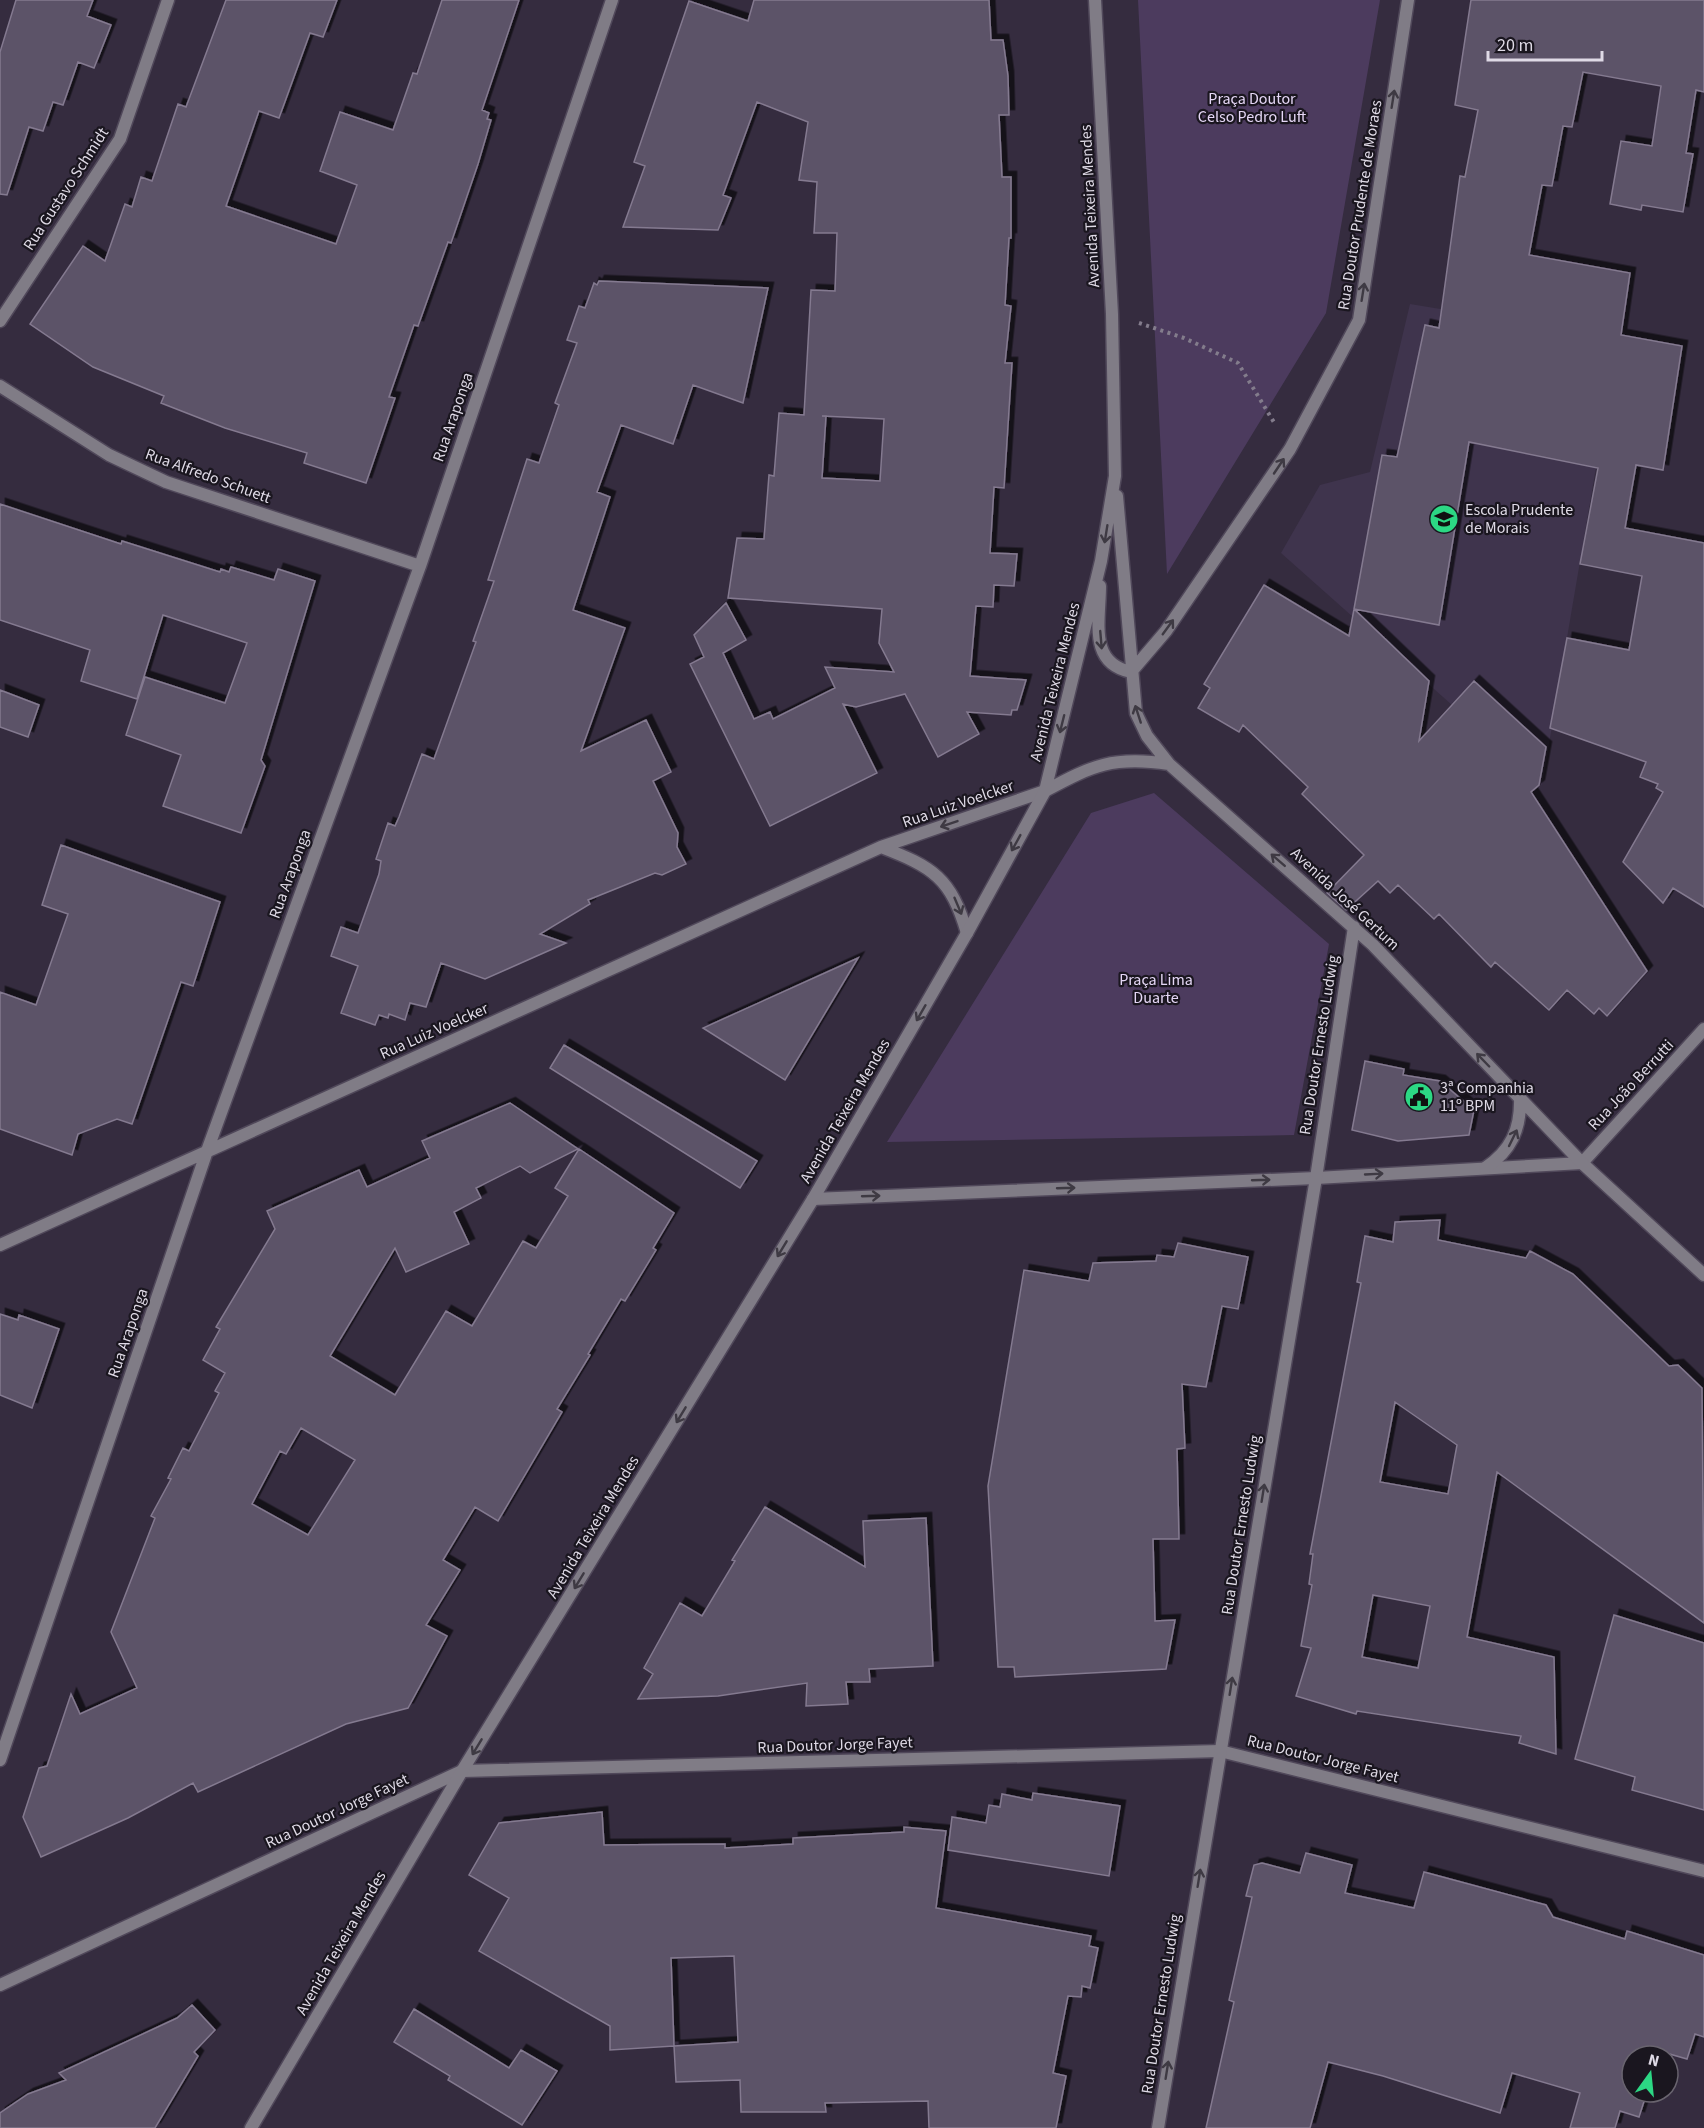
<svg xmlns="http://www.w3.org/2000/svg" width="1704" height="2128" viewBox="0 0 1704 2128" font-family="'Source Sans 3',sans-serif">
	<defs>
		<filter id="shadow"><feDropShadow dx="5.5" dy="-5.5" stdDeviation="0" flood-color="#0009"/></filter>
	</defs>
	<rect width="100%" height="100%" fill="#352c3f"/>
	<path fill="#3f344d" d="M1410,304l208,34 -76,447 -261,-232 39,-68 50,-13z"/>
	<path fill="#4c3b5e" d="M1138,0h242l-54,313 -159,261z
		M1154,793l175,151 -35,191 -407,7 204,-329z"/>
	<path fill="#5c5267" stroke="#847a90" stroke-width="1.5" fill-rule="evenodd" filter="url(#shadow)" d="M16,0h77l-6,16 24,9 -17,43 -16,-6 -15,43 -10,-3 -10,29 -14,-4 -22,68 -7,-1v-142z
		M226,0h111l-14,37 -13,-4 -31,85 -20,-7 -33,95 110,38 21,-59 -37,-14 20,-59 53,18 20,-57 4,1 25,-74h77l-37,110 7,3 -2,6 4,1 -13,44 -27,79 -3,-1 -30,84 -4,-1 -25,72 6,1 -29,85 -62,-20 3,-10 -82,-25 -64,-25 3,-7 -71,-29 -63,-43 53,-78 22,15 20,-57 7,3 9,-30 11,4 26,-77 8,3z
		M754,0h235l2,40h12l5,36 1,39h-10l3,62h9v61h-2l-4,67 6,1 -6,57h7l-8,125 -10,-1 -4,66 27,1 -3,32 -20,-1 -1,22 -17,-1 -6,70 56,4 -9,30h-5l-1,5 -44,-3 12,22 -41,23 -33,-63 -49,13 -13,-3 34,69 -107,53 -80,-162 14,-7 -10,-22 32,-32 20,37 -23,13 31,66 16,-7 3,7 62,-31 -10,-21 69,5 -15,-29 3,-34 -154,-11 9,-60 27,1 5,-64 5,1 5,-63 25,2 7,-125 24,1 2,-58h-23l3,-51 -18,-2 9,-58 -51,-20 -34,93 8,3 -13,32 -95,-3 22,-61 -11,-4 55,-161 59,20zM822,416l62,3 -4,62 -58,-3 4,-62z
		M1471,0h233v92l-8,-2 -10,63 7,1 -10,58 -41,-7 -1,5 -31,-6 11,-63 31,5 9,-60 -78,-14 -11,55 -9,-1 -11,60 -10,-1 -13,70 101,18 -9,62 61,11 -19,124 -27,-5 -11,63 79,15v364l-31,-19 -10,15 -40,-41 40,-70 -7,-4 2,-4 -18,-7 6,-15 -96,-34 17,-90 62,12 13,-74 -62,-12 18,-96 -129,-26 -30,183 -85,-16 28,-154 15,2 28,-132 14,3 21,-152 5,1 13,-67 -23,-5z
		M599,281l169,7 -25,115 -50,-18 -20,59 -52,-19 -24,67 13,5 -37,113 52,18 -44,123 65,-31 25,52 -18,9 25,52 -1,14 9,17 -24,11 -7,-2 -67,27 2,4 -50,30 26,9 -81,36 -44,-16 -15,44 -16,-4 -5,17 -16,-6 -1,4 -9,-3 -4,10 -34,-12 17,-47 -27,-10 10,-29 17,6 21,-59 2,-13 -5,-2 12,-36 7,3 4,-9 23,-63 12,5 42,-117 -3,-1 21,-60 -6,-1 39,-121 12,4 20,-58 -4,-2 22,-60 -10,-3 12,-34 6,2 9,-25 3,2z
		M0,504l121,40 1,-3 98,31 1,-3 8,3 2,-5 43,13 4,-11 37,12 -54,179 4,6 -24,67 -78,-27 18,-51 -55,-20 19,-58 80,26 22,-60 -84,-28 -26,84 -56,-18 9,-31 -90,-30z
		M1264,585l85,51 5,-27 75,72 -10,60 55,-60 72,66 -7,38 -8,7 116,179 -40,45 -8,-8 -5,6 -27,-24 -18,20 -54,-48 -4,5 -52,-53 -5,5 -36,-34 -8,8 -12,-12 -32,29 -19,-17 37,-38 -62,-61 6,-7 -65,-62 -4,7 -41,-24 12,-20 -6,-4z
		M0,690l39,15 -11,32 -28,-10z
		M61,845l159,57 -27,84 -12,-4 -49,142 -15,-5 -39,15 -6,21 -72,-26v-137l36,13 32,-91 -26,-9z
		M858,958l-73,122 -82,-52z
		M564,1045l193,116 -17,27 -190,-120z
		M1365,1061l39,8 -1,6 37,6 34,29 -5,25 -71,6 -46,-11z
		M510,1103l68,46 -48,24 -10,-7 -44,22 5,10 -27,14 15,32 -63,28 -11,-24 -65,108 65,39 51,-84 26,15 51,-85 13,7 32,-52 -13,-8 24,-39 95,64 -21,35 3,2 -31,51 -4,-2 -33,55 2,1 -33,54 5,3 -64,109 -23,-14 -32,53 17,10 -34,55 21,11 -39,72 -62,16 -148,68 -5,-9 -65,35 -87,39 -18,-40 16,-49 8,-2 24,-72 9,20 57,-26 -26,-56 44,-114 -4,-2 20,-37 -3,-1 15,-30 6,3 30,-58 -4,-2 10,-18 -22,-13 17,-31 -4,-2 59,-98 -8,-18 92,-41 8,17 63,-29 -8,-17zM301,1428l54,32 -47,75 -56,-31 28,-53 6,3z
		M1440,1220l-2,20 88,18 4,-7 43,23 96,92 9,-1 24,23 2,235 -207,-151 -30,165 87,20 2,97 -37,-11 2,-7 -164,-25 -1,3 -60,-18 15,-48 -10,-2 11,-61 -3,-1 4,-30h-3l51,-271 -4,-1 8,-46 28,6 2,-20zM1395,1402l62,43 -9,49 -68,-12zM1373,1595l57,11 -12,62 -56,-11z
		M1178,1243l70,14 -10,52 -16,-3 -16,81 -24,-3 3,64 -8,1 2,90h-26l2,82 20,-1 -9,49 -151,8 -1,-10h-16l-10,-181 36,-216 65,11 4,-18 63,-2 1,-6 17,2z
		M0,1314l18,6 1,-5 40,14 -27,79 -32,-13z
		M765,1507l100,60 -2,-46 63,-3 7,148 -64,3 1,13h-24l2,22 -42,2 1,-23 -89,13 -80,3 15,-25 -9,-6 36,-65 22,13 33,-55 -3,-1z
		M1614,1615l90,28v167l-72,-20 3,-13 -60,-18z
		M1033,1793l87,13 -11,70 -161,-26 4,-33 34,6 3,-18 11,2 2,-13 30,6z
		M602,1812l2,33 121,-1v4l68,-4v-6l111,-6v-5l42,4 -10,77 155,28 -2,10 9,2 -8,40 -8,-2 -1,11 -13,-1 -15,77 13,3 -10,52h-127l-1,-27 -103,2 1,9h-85l-1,-32 -64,2 -2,-36 -64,4v-24l-131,-75 30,-53 -40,-23 30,-52zM734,1956l4,86 -64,4 -3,-88z
		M1306,1853l46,12 -7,28 69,15 10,-36 122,33 7,12 72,22 2,-8 77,24v82l-9,-3 -8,25 -28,-8 -2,5h-25v36h15l-8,25 -19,-6 -5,17h-45l10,-35 -68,-20 -12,40 -117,-37 -55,-14 -18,66h-104l28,-126 -5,-2 23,-103 -6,-1 8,-31 8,-2 38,10z
		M192,2005l23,25 -21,22 4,4 -43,72h-155v-15l28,-19 38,-14 -7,-7 118,-55z
		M414,2009l95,59 12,-18 36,21 -35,54 -74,-45 2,-4 -56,-34z"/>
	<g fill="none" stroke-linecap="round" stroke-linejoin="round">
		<g stroke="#50485a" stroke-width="15">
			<path id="minor" d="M0,321l120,-182 48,-139
				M0,386l109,69 57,27 254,84
				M881,847c52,20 70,31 86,86
				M813,1199l503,-21 266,-15 122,-134
				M0,1245l881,-398 164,-56
				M0,1760l207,-609 213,-585 192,-566
				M0,1985l462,-214 758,-20 484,120"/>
		</g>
		<g stroke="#50485a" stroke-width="15">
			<path id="tertiary" d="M1117,496l19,217 11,23 22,28 204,181 209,218 122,112
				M1100,586c0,35 -12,77 31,86l35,-41 124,-182 69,-129 49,-320
				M1045,791c48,-26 68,-35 124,-27
				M1485,1168c26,-17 36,-39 35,-70
				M251,2128l211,-357 351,-572 154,-266 78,-142 56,-230 14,-85 -3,-162 -17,-314
				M1158,2128l158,-950 38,-251"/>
		</g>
		<path stroke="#837c8c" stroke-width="4" stroke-dasharray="3 4.5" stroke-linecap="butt" d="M1139,323l45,15 54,25 37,61"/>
		<use href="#minor" stroke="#807c86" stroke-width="12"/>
		<use href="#tertiary" stroke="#807c86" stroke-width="12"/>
	</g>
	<defs><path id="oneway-shaft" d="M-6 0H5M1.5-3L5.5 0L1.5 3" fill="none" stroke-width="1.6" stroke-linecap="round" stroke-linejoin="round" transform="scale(1.5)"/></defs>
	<g stroke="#3e3a43">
		<use href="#oneway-shaft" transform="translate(1393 99) rotate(-81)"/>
		<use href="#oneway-shaft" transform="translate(1363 292) rotate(-81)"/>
		<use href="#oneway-shaft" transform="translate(1279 466) rotate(-56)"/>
		<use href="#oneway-shaft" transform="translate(1106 534) rotate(99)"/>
		<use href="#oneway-shaft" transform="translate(1168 627) rotate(-54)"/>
		<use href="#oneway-shaft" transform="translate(1101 640) rotate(85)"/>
		<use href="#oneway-shaft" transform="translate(1138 714) rotate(-108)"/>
		<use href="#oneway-shaft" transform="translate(1062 724) rotate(104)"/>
		<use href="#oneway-shaft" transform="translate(949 824) rotate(161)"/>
		<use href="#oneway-shaft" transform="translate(1016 843) rotate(119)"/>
		<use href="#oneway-shaft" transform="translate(1278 860) rotate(-139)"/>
		<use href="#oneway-shaft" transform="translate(958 906) rotate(67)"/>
		<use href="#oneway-shaft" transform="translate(921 1013) rotate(120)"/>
		<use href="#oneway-shaft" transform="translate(1483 1060) rotate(-134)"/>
		<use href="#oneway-shaft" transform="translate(1513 1138) rotate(-64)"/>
		<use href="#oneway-shaft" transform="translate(1374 1174) rotate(-3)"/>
		<use href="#oneway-shaft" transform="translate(1261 1180) rotate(-2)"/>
		<use href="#oneway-shaft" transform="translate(1066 1188) rotate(-2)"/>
		<use href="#oneway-shaft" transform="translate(871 1196) rotate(-2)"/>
		<use href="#oneway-shaft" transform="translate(782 1249) rotate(121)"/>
		<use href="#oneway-shaft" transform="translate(681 1415) rotate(121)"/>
		<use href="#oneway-shaft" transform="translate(1263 1493) rotate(-81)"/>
		<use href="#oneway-shaft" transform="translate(579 1581) rotate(121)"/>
		<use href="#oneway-shaft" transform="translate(1231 1686) rotate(-81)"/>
		<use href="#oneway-shaft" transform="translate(477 1747) rotate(121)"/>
		<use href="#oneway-shaft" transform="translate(1199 1878) rotate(-81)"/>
		<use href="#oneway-shaft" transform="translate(1167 2070) rotate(-81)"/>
	</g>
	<defs>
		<g id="school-disc" transform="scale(1.5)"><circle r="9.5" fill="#2cd884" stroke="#1a161f"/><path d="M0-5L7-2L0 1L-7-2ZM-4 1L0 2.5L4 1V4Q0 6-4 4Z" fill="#111"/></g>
		<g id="civic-disc" transform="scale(1.5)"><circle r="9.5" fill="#2cd884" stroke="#1a161f"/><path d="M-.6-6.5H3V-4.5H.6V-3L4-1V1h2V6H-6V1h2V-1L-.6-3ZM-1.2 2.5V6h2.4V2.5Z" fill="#111"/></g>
	</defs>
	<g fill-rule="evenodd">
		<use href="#school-disc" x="1444" y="519"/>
		<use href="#civic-disc" x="1419" y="1097"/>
	</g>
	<g text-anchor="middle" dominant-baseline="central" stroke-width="4.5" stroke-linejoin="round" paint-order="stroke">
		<g font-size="16" fill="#e5d7f6" stroke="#1a161f">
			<text x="1252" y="99">Praça Doutor<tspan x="1252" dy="18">Celso Pedro Luft</tspan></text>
			<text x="1156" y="980">Praça Lima<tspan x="1156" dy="18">Duarte</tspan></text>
		</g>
		<g font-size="16" fill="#dfdae6" stroke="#1a161f">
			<text transform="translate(66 189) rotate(-57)">Rua Gustavo Schmidt</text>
			<text transform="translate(1360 205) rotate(-81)">Rua Doutor Prudente de Moraes</text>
			<text transform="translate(1090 206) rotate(-93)">Avenida Teixeira Mendes</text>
			<text transform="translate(453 417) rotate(-71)">Rua Araponga</text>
			<text transform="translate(208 476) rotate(20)">Rua Alfredo Schuett</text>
			<text transform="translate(1055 682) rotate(-76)">Avenida Teixeira Mendes</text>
			<text transform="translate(958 804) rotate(-19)">Rua Luiz Voelcker</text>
			<text transform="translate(290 874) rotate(-70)">Rua Araponga</text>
			<text transform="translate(1345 899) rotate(43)">Avenida José Gertum</text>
			<text transform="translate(434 1031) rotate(-24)">Rua Luiz Voelcker</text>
			<text transform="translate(1319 1045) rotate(-81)">Rua Doutor Ernesto Ludwig</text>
			<text transform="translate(1631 1085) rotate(-47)">Rua João Berrutti</text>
			<text transform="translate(845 1111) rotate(-60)">Avenida Teixeira Mendes</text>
			<text transform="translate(128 1333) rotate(-71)">Rua Araponga</text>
			<text transform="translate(1241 1525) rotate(-81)">Rua Doutor Ernesto Ludwig</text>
			<text transform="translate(593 1527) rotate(-59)">Avenida Teixeira Mendes</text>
			<text transform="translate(835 1745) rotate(-2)">Rua Doutor Jorge Fayet</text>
			<text transform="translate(1323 1759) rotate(14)">Rua Doutor Jorge Fayet</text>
			<text transform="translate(337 1811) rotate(-25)">Rua Doutor Jorge Fayet</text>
			<text transform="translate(341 1943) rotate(-60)">Avenida Teixeira Mendes</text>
			<text transform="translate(1161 2004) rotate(-81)">Rua Doutor Ernesto Ludwig</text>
		</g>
		<g font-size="16" fill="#dfdae6" stroke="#1a161f" text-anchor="start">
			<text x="1465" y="510">Escola Prudente<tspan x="1465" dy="18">de Morais</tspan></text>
			<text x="1440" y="1088">3ª Companhia<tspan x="1440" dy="18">11º BPM</tspan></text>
		</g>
	</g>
	<g transform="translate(1650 2074) rotate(15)"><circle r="28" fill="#1a161f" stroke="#69646f" stroke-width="1.5"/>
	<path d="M0-4.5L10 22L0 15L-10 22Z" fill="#2cd884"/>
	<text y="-9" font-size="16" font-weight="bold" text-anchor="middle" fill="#dfdae6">N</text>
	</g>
	<path d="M1488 51v9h114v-9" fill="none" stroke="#dfdae6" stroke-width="3"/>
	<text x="1497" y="51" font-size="18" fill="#dfdae6" stroke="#1a161f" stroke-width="4.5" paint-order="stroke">20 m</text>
</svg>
